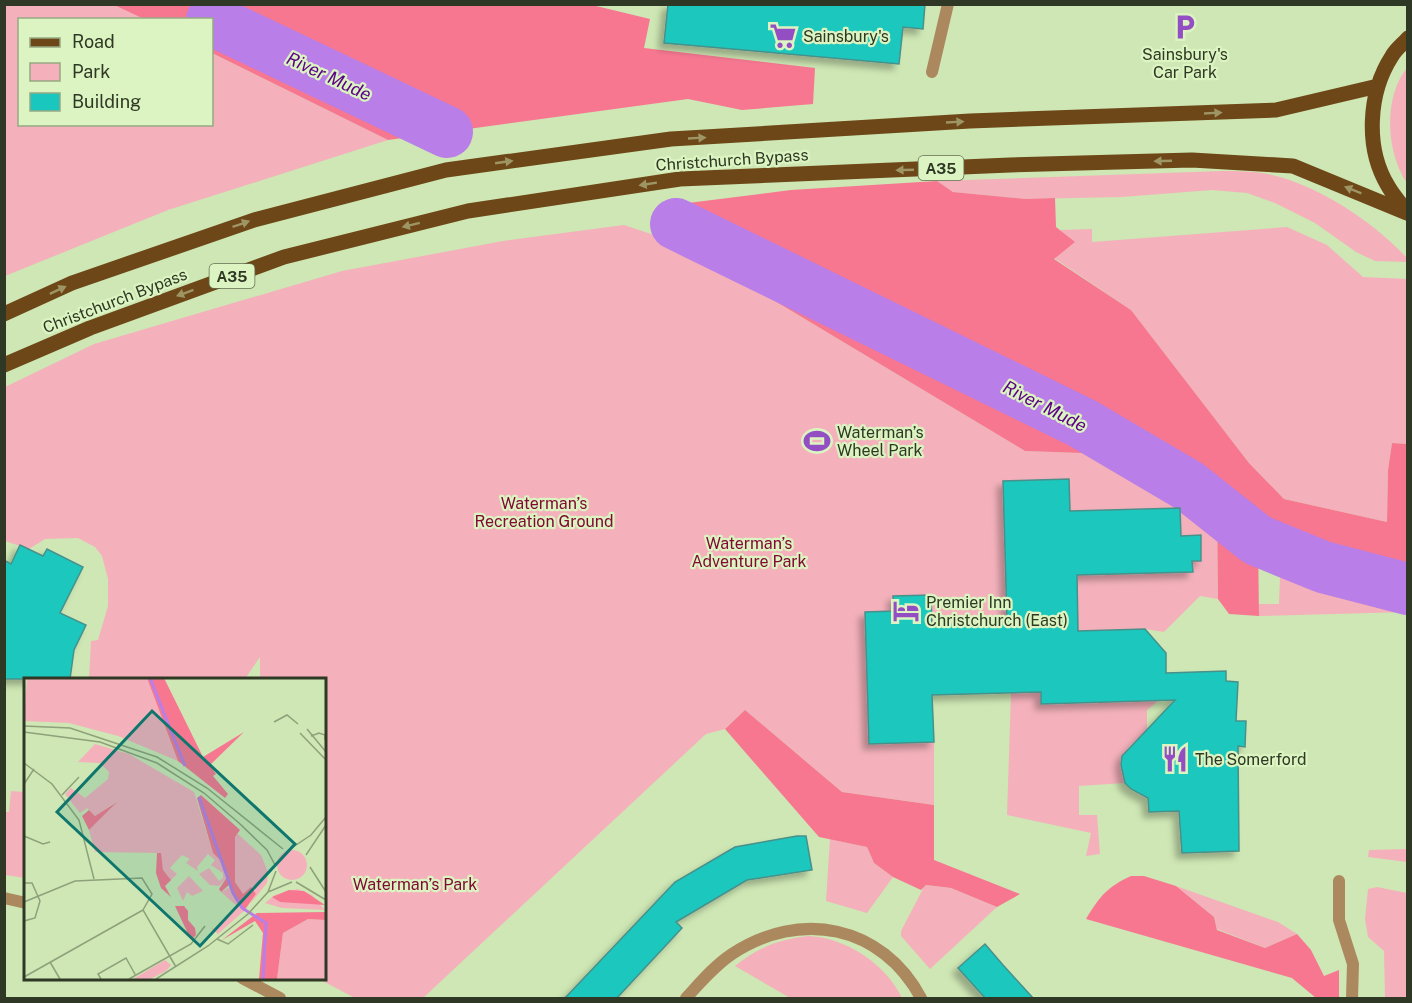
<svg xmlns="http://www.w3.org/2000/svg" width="1412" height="1003" viewBox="0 0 1412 1003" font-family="'Public Sans',sans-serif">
	<defs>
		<filter id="shadow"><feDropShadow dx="-5.5" dy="5.5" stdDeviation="3" flood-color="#0004"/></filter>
	</defs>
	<rect width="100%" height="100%" fill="#cee7b4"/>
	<path fill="#f4b1bb" d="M5,5h109l30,14 -124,1v104h192v-71l176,87 -220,70 -163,66z
		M1407,68v115c-21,-30 -24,-86 0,-115z
		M1222,171c15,0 31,0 46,3 49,10 106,48 139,84v4l-32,-1 -19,-9 -41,-29 -40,-20 -28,-10 -35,-3 -90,7 -96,2 -73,-7 -16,-11z
		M624,225l54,18 347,208 112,4 80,53 1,91 -18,-3 -36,36 -19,-3 -95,3 26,-84 117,23 -1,-10h9v-25h-20l-1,-28 -110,17 -1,-46 -66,2 3,124 30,17 -84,2 -20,14 -1,-43 -37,1v15l-29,1 4,132 65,-2v63l-92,-13 -97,-82 -20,19 -19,5 -283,264h-68l-38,-20h7v-299h-64v-22l-15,22h-156l2,-38 7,-1 10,-34v-27l-6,-23 -7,-9 -17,-9 -33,1 -16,10 -24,-8v-154l89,-43 248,-73 161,-30z
		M1287,227l40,18 36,32 45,2 -1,165 -15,-1 -4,27 -1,52 -103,-23 -35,-36 -118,-153 -77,-52 20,-16 -14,-12 32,-1v13z
		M1281,549l42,18 84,22v23l-148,4v-12h20z
		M1041,692l1,12 117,-4 -12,10v25c-22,9 -30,25 -22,48l-46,3v29h18l3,39 -14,2 5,-23 -84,-18 4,-122z
		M11,791l14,1v86l-20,-3v-63h4z
		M830,839l37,8 7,16 19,14 -26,36 -41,-12z
		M1407,849v13l-39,-5 1,-7z
		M925,885l26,3 46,19 -67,62 -29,-33v-5z
		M1176,886l102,36 19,12 -32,14 -48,-19 -3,-12z
		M1377,887l30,6v105h-22l-1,-47 -16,-14 -3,-18 3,-30z
		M809,936c37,2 77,28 93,62h-112l-55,-32c23,-19 45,-27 74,-30z"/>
	<path fill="#f77791" d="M114,5h478l58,14 -6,29 171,20 -2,36 -71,6 -54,-11 -300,41 -176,-87v-33l-68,-1z
		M937,181l16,11 73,7 29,-1 1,29 19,15 -21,17 77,51 118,153 35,36 103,23 1,-52 4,-27 15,1v145l-84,-22 -65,-27 1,76 -30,-2 -11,-15 -1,-91 -80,-53 -112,-4 -347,-208 -10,-3 -6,-15 10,-20 119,-15z
		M745,710l97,82 92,13v55l86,34 -23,13 -46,-19 -25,-3 -5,5 -28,-13 -19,-14 -7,-16 -48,-10 -94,-108z
		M1131,876h13l32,10 38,31 3,13 48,18 32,-14 14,16 13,26 15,-6v28h-23l-24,-20 -206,-59c14,-23 21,-32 45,-43z"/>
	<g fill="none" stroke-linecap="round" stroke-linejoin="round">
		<path stroke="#b97ee7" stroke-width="52" d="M212,20l235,112
			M676,224l406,199 107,63 68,54 66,27 85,22"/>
	</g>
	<path fill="#1ac7be" stroke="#49908a" stroke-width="1.5" filter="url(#shadow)" d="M668,4h257l-2,25 -20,-2 -4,37 -235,-21z
		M1069,479l1,32 110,-3 1,28 20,-1v26h-9l1,11 -116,3 1,56 67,-2 21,24v20l60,-2v10l12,1 -2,39h10l-1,26 -7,-1 1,105 -57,2 -3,-42 -30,1 -1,-14 -17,-9 -6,-6 -4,-18 1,-9 53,-56 -134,4v-12l-109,3 2,47 -65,2 -4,-132 29,-1 -1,-15 38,-1 1,30 75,-3 -4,-141z
		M20,545l23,11 4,-7 36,18 -23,46 26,12 -12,25 -4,29h-66v-119l7,4z
		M797,836h9l6,34 -65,10 -71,42 6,6 -66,71h-52l111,-117 60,-35z
		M985,944l18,21 31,34h-48l-28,-31z"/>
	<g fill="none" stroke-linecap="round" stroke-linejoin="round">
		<path stroke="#ac885f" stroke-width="12" d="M932,72l16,-68"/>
		<path stroke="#ac885f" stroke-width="12" d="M1339,881v39l14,44 -1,34
			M4,898l22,5
			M242,978l38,20
			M686,998c14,-15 28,-32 46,-44 68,-45 150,-29 189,44"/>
		<path stroke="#6d4717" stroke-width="15" d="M1408,38c-5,6 -12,11 -16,18 -24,37 -27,92 -4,130 5,9 13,18 20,27
			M4,314l68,-31 182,-63 192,-50 225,-31 299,-18 306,-11 102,-24
			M4,365l86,-37 194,-71 184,-46 212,-32 330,-14 182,-5 101,6 114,47"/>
	</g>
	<defs><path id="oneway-solid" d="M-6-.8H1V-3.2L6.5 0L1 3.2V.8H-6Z" transform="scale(1.5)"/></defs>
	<g fill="#9e9564">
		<use href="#oneway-solid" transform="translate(1213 113) rotate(-3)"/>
		<use href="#oneway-solid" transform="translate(955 122) rotate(-3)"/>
		<use href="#oneway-solid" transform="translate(697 138) rotate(-3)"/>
		<use href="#oneway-solid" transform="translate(1163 161) rotate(178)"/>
		<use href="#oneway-solid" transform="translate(504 162) rotate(-8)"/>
		<use href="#oneway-solid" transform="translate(905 170) rotate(178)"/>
		<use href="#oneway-solid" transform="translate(648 184) rotate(171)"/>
		<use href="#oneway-solid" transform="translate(1353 190) rotate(-158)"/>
		<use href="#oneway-solid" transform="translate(241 224) rotate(-19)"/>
		<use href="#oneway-solid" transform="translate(411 225) rotate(166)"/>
		<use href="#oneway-solid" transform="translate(58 290) rotate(-25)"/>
		<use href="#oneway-solid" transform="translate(185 293) rotate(160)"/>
	</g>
	<defs>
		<g id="parking-bare" transform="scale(2.07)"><path d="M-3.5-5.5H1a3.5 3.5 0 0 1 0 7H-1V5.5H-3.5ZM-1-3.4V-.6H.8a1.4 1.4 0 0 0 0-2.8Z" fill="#924ec2" stroke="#dbf4c1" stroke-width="2.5" paint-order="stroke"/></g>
		<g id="supermarket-bare" transform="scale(2.07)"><path d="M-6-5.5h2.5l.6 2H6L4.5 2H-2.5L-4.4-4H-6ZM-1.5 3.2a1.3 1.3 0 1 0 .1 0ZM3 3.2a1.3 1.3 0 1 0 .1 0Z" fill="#924ec2" stroke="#dbf4c1" stroke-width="2.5" paint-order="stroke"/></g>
		<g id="stadium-bare" transform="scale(2.07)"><path d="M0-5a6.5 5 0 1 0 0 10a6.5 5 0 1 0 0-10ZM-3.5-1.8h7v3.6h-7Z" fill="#924ec2" stroke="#dbf4c1" stroke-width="2.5" paint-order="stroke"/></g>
		<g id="hotel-bare" transform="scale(2.07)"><path d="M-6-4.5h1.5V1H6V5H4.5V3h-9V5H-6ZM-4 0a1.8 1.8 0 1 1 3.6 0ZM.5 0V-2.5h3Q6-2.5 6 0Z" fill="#924ec2" stroke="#dbf4c1" stroke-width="2.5" paint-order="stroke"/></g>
		<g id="restaurant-bare" transform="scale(2.07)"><path d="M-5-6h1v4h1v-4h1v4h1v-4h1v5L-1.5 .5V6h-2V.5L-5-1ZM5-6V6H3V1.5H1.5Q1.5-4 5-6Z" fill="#924ec2" stroke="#dbf4c1" stroke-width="2.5" paint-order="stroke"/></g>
	</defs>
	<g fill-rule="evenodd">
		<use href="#parking-bare" x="1185" y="27"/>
		<use href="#supermarket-bare" x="783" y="36"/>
		<use href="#stadium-bare" x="817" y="441"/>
		<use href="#hotel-bare" x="906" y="611"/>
		<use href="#restaurant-bare" x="1175" y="759"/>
	</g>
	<g text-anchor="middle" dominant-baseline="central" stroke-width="4.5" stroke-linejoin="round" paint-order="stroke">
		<g fill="#dbf4c1" stroke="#637053" stroke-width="1.5">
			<rect x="918.5" y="156" width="45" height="24" rx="4.5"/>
			<rect x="209.5" y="264" width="45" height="24" rx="4.5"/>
		</g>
		<g font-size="15" font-weight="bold" fill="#2f3824">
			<text x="941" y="168">A35</text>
			<text x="232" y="276">A35</text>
		</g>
		<g font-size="16" fill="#2f3824" stroke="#dbf4c1" text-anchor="start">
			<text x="803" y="36">Sainsbury's</text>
			<text x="1185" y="54" text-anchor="middle">Sainsbury's<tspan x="1185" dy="18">Car Park</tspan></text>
			<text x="837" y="432">Waterman’s<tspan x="837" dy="18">Wheel Park</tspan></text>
			<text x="926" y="602">Premier Inn<tspan x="926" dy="18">Christchurch (East)</tspan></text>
			<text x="1195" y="759">The Somerford</text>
		</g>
		<g font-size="16" fill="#2f3824" stroke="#dbf4c1">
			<text transform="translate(732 160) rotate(-4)">Christchurch Bypass</text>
			<text transform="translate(115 301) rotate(-21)">Christchurch Bypass</text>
		</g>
		<g font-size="16" fill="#820934" stroke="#dbf4c1">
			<text x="544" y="503">Waterman’s<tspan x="544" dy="18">Recreation Ground</tspan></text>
			<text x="749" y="543">Waterman’s<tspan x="749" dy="18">Adventure Park</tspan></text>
			<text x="415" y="884">Waterman’s Park</text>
		</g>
		<g font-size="18" font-style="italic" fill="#5c0088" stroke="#dbf4c1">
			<text transform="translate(329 76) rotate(25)">River Mude</text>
			<text transform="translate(1045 406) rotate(27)">River Mude</text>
		</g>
	</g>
	<g transform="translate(24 678)">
		<rect width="302" height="302" fill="#cee7b4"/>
		<path d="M3,0h120l31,83 -60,-25 -49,-13 -45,-2zM71,66l34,10 65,38 19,61 11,11 3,13 -8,9 -9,-1 -11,-11 10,-6 10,13 4,-3v-5l-12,-8 4,-5 -7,-6 -11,13 1,4 -12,-8 4,-4 -8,-4 -12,13 7,6 -6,6 -8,-10 -3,-17 -65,-1 -6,-22 27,-28 -21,14 -8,-8 -7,5 -15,-19 6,-6 14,10 23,-19 1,-7 -9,-9 -22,-1zM214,156l23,21 7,17 -1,11 -17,21 6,-10 -13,1 -8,-13 -1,-46zM253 187a15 15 0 1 1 30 0a15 15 0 1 1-30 0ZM165,198l14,15 -11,5 -5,-4 -4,9 -6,-13zM206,209l14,24 -26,23 -8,-7 6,3 22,-23 -17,-15zM273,211l15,6 13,15 -43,-2 -17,-5 10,-8zM284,241l17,1v59h-48l6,-46zM141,282l6,5 -5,6 -16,8h-17z" fill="#f4b1bb"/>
		<path d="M123,0h17l39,79 41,-25 -34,33 6,9 -3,2 15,18 -3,4 -47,-37zM177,117l39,35 -5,7v45l8,12 8,-7 5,7 -12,17 -15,-26 -8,7 -2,-3 8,-12 -3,-13 -11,-11 -16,-55zM93,124l-28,28 -7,-14 7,-6 6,6zM133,175h4l2,17 8,10 -6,6 6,11 -10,-9 -5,-15zM265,212l15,1 21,14 -45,-3 -8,-5zM151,228h9l4,5v9l7,8 1,7 -5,5zM301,234v8l-17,-1 -25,14 -6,46h-18l4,-46 -8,-12 -33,19 35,-27z" fill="#f77791"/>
		<path fill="none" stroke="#b97ee7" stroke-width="3" d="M126,0l35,88M175,119l34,96 9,15 24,15 -3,56"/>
		<path fill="none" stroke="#8ea17a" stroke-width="1.5" d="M250,44l13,-7 11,9M0,48l46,2 87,29 50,31 76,61M283,51l19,23M0,54l76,10 57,21 47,30 35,30 28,27 8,15M276,55l26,27M287,58l8,-3 6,2v5M0,85l28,21 27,36 15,59M0,106l10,-15M38,117l17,-18M0,158l19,8 7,-2M269,169l18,-12 15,-18M282,177l20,-30M286,189l16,25M272,204l30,18M0,205h8l8,18 -5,17 -11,3M244,214l24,-10M0,224l51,-21 67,-3 10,16 -9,16 33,57M193,261l11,5 25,-19M26,284l10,17M0,299l119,-67M77,301l-3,-5 28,-16 10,18M105,301l62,-35 14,-18M132,301l52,-33 40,-32 20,-22 8,-21"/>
		<path fill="#0f766e" fill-opacity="0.15" stroke="#0f766e" stroke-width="3" d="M128,33l143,133 -95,102 -143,-134z"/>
		<rect width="302" height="302" fill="none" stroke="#2f3824" stroke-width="3"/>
	</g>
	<rect width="1412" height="1003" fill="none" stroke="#2f3824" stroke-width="12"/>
	<rect x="18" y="18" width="195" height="108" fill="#dbf4c1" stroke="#96a982" stroke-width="1.5"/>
	<rect x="30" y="38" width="30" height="9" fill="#6d4717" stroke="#96a982" stroke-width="1.5"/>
	<text x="72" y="48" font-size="18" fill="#2f3824">Road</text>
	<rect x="30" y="63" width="30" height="18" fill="#f4b1bb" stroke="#96a982" stroke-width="1.5"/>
	<text x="72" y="78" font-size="18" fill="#2f3824">Park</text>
	<rect x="30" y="93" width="30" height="18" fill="#1ac7be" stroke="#96a982" stroke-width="1.5"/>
	<text x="72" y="108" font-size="18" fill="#2f3824">Building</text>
</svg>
